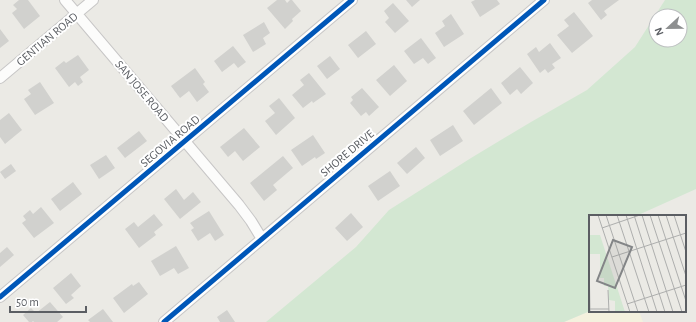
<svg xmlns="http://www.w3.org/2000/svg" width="696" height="322" viewBox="0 0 696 322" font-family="'Alegreya Sans',sans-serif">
	<rect width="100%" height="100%" fill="#ebeae5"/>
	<path fill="#f4f1de" d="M590,311h49l4,11h-79z"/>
	<path fill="#d3e7d2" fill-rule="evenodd" d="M665,0h31v189l-60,27h-46v95l-26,11h-298l90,-75 33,-37 82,-52 60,-36 56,-32 48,-43zM656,16h24v24h-24z"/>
	<path fill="#d1d1ce" d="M19,0h9l12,16 -16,13 -12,-16 5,-4 -4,-4z
		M277,0h8l2,3 3,-3h2l9,11 -9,8 1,2 -8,8 -18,-21z
		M406,0h14l-8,7z
		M475,0h22l3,4 -20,13 -9,-15z
		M592,0h27l-15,11 3,4 -6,5 -13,-17z
		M393,3l16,18 -14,12 -10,-11 4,-4 -5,-7z
		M574,12l19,24 -21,17 -15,-18 12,-9 -5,-6z
		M451,14l13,20 -20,13 -9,-14 10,-7 -3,-5z
		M264,22l6,11 -7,5 3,6 -13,8 -10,-17z
		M0,29l9,12 -9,7z
		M366,31l10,13 -18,14 -10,-13z
		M421,38l15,20 -8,6 -5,-6 -9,6 -10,-13z
		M550,43l11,15 -9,6 3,4 -7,5 -3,-4 -5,4 -13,-19 9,-7 3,5z
		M233,46l13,16 -8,6 -4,-5 -12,9 -8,-11z
		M78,55l11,15 -9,7 3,5 -5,4 -3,-4 -6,5 -14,-19 9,-7 2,2z
		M330,56l10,13 -13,10 -10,-13z
		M394,65l13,16 -17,15 -14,-16z
		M520,67l13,16 -12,11 -4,-5 -7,6 -9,-12z
		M195,68l10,14 -2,2 6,8 -12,10 -8,-11 -9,7 -9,-12z
		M309,73l17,21 -13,9 -1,-2 -9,7 -11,-13 12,-10 -4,-5z
		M40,82l14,21 -19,12 -11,-16 7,-5 -3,-4z
		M362,88l17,19 -10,9 -3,-4 -5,4 -11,-13 3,-3 -2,-3z
		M491,88l11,15 -28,22 -11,-14z
		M279,98l16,20 -19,17 -11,-14 10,-8 -6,-7z
		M9,113l13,17 -17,14 -5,-7v-17z
		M453,125l10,16 -23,15 -10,-16z
		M244,128l16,19 -17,14 -8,-10 -7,6 -8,-10z
		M139,131l8,10 -22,17 -8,-10z
		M313,135l12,18 -9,6 -1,-2 -13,9 -11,-16z
		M416,147l9,11 -18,16 -10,-11z
		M106,155l9,13 -16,11 -9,-14z
		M283,156l10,12 -20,17 4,5 -13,11 -14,-18z
		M11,164l5,7 -11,8 -5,-7z
		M390,171l10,15 -22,15 -10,-15z
		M73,182l9,12 -22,17 -9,-12z
		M176,189l8,11 9,-8 8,10 -21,17 -16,-20z
		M41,207l13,16 -20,15 -12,-15 4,-3 -3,-4 7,-6 3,4z
		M209,211l15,24 -9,6 -5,-8 -12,8 -7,-11 3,-2 -4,-5z
		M351,213l12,14 -16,14 -12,-13z
		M154,214l9,11 -9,7 2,3 -17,13 -14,-19 9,-7 4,5z
		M176,246l13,22 -11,6 -4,-6 -14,8 -9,-15z
		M7,247l7,8 -14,12v-14z
		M71,273l10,13 -10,9 3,3 -8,6 -13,-16z
		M139,282l9,12 -24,19 -11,-15 19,-14 1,2z
		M50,302l13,15 -6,5h-23l-1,-1 -1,1h-3l-6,-7 8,-7 5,5z
		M103,309l10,13h-23l-2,-2z
		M227,310l8,12h-15l-3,-5z"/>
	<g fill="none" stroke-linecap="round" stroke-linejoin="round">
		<g stroke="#c7c6c6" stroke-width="12">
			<path id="minor" d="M65,0l174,205 12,16 11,18
				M0,78l93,-78
				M0,297l352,-297
				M164,322l380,-322"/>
		</g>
		<use href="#minor" stroke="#fcfcfb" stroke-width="10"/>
		<g stroke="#fff" stroke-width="8">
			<path id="cycleway" d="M0,297l352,-297
				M164,322l380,-322"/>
		</g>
		<use href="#cycleway" stroke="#0057b8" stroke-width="5"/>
	</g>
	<g text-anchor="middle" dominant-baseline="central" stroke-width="4" stroke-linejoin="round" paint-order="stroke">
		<g font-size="12" fill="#5b5e63" stroke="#fff">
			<text transform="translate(47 39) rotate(-40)">GENTIAN ROAD</text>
			<text transform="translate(142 91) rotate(50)">SAN JOSE ROAD</text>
			<text transform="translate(170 141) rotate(-40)">SEGOVIA ROAD</text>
			<text transform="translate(347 153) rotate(-40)">SHORE DRIVE</text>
		</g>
	</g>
	<g transform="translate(589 215)">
		<rect width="97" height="97" fill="#ebeae5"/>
		<path d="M1,20h10l25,77h-10v-11l-6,-1 -1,-14h-4v-8h-4v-24h-10z" fill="#d3e7d2"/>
		<path fill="none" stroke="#adaead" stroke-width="1" d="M9,0l32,97M17,0l32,97M28,0l32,97M37,0l31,97M45,0l31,97M53,0l31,97M61,0l32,97M69,0l28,86M77,0l20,61M85,0l12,37M13,13l38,-13M23,42l74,-24M0,43l1,54M19,75l1,22M38,89l59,-19M1,94h19"/>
		<path fill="#838587" fill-opacity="0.15" stroke="#838587" stroke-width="2" d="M24,25l19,7 -17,41 -18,-7z"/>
		<rect width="97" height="97" fill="none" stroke="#5b5e63" stroke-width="2"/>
	</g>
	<g transform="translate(668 28) rotate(248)"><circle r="19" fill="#ffffff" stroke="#bdbfc1"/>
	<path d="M0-3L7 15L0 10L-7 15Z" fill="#8d8f90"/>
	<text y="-6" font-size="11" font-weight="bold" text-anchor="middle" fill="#5b5e63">N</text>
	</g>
	<path d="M10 306v6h76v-6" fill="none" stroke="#5b5e63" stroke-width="2"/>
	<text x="16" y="306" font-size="12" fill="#5b5e63" stroke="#ffffff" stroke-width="3" paint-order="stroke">50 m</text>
</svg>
